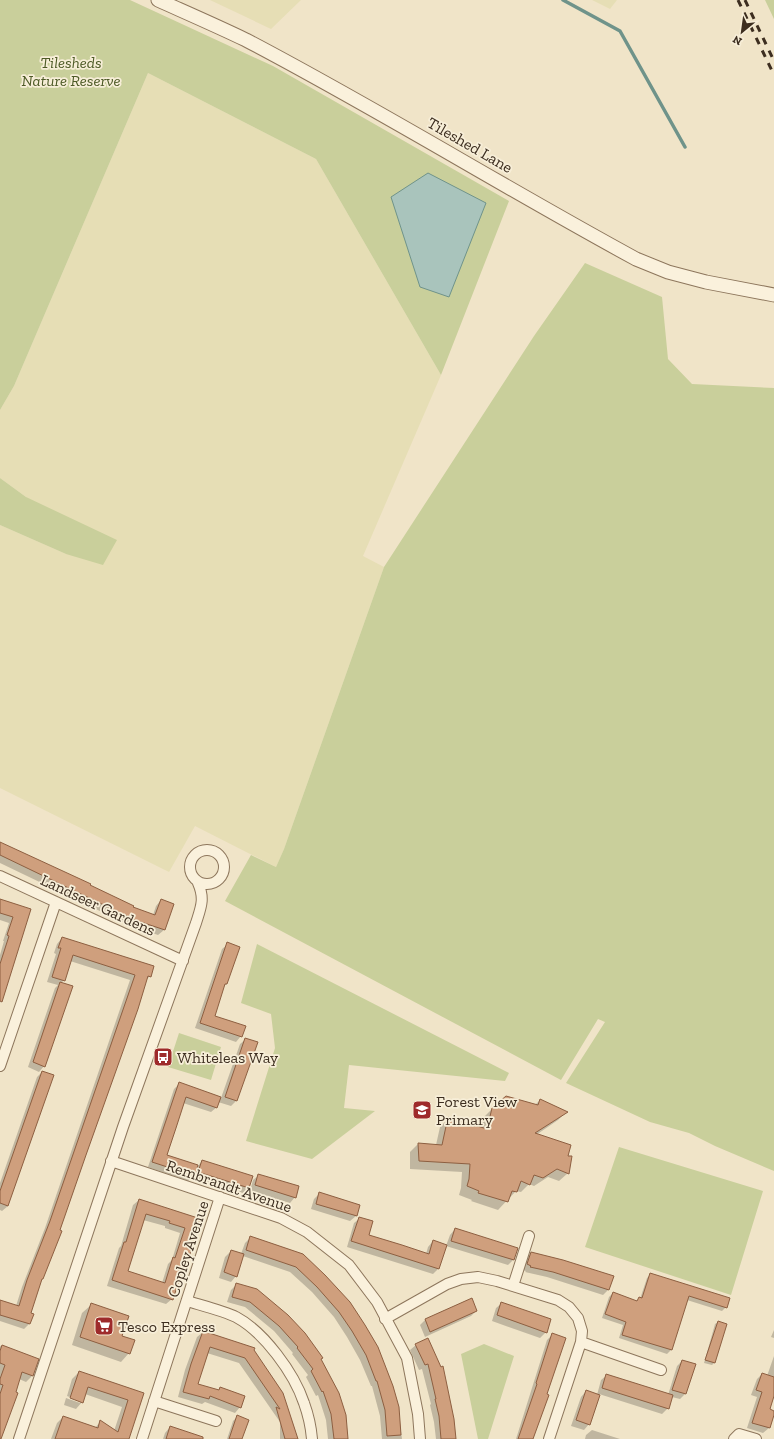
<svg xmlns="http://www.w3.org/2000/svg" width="774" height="1439" viewBox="0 0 774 1439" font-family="'Zilla Slab',serif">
	<rect width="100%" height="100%" fill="#f0e4c8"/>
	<path fill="#e6deb5" d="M210,0h91l-30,29z
		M592,0h25l-7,9z
		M148,73l168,86 125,216 -78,181 21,11 -100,282 -8,18 -81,-41 -26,46 -169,-84v-263l66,29 -40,-57 -26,-19v-68l14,-24z"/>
	<path fill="#c9cf9b" d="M0,0h130l143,66 236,135 -68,174 -125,-216 -168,-86 -134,313 -14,24z
		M765,0h9v19z
		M585,263l77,34 6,62 24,25 82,4v783l-59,-25 -26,-13 -39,-11 -84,-39 39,-61 -7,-3 -37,61 -336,-179 26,-46 25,12 8,-18 100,-282 150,-231z
		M0,478l26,19 91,43 -14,25 -37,-11 -66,-29z
		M257,944l252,129 -4,8 -156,-16 -5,43 31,3 -63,48 -66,-18 29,-93 -4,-34 -30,-11z
		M179,1033l42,14 -10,33 -43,-13z
		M619,1147l144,44 -32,104 -146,-48z
		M484,1344l30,12 -26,83h-10l-17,-85z"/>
	<path fill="#a9c4bc" stroke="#6f938a" d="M428,173l58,30 -37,94 -29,-10 -29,-90z"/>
	<path fill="#0003" fill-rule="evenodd" d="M0,844l132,64 21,7 3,-9 5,-6 12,4 -9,26 -6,5 -29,-10 -129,-62z
		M0,900l30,10 -30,93v-48l4,-14h-1l6,-18 -9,-3z
		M62,938l88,38 -4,4 -104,299 -2,2 -10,33v9l-6,6 -24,-8v-20l16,5 6,-19 23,-59 85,-248 -60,-19 -6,19 -3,3 -17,83 -5,6 -11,-5 27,-79 3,-3 -11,-3 9,-28 -2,-1 3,-9z
		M228,944l-2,40 -3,3 -10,29 28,20 -5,6 -41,-14 27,-79z
		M246,1039l11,3 -21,59 -5,5 -13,-4 -1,5 -6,5 -28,-9 -17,52 32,11 4,-5 46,26 -5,6 -51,-16 -4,4 -40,-14 26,-78 5,-5 42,14 19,-54z
		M42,1072l-34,134 -6,5 -2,-1v-27l37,-106z
		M540,1100l26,12 -8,8 -22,15 30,22 2,16 -9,8 -11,-4 -14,9 -5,-2 -8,8 -5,-1 -18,19 -27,-9 1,-1 -13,-5 2,-7 1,-16 -52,-3v-17l8,-8 18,1 4,-18 8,-8 33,9 3,-11 8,-8 43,-4z
		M259,1175l36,22 -5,6 -40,-12 3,-11z
		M320,1193l39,12 -3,11 -6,5 -39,-12 3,-10z
		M139,1200l61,19 -12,37 -4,5 -12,38 -6,5 -59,-18 12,-38 2,-2 12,-41zM143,1220l22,6v2l15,5 -8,27 -4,4 -6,19 -35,-11z
		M360,1218l8,18 58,18 2,-7 5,-6 13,5 4,-11 5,-6 61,20 -3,11 -5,5 -62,-19 -8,23 -5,5 -86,-27 7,-24z
		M251,1237l73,38 74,133 4,31h-20l-2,-23 -8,-30h-1l-11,-26 -13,-23 -13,-20 -22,-25 -22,-20 -47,-16 -7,20 -5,6 -12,-4 6,-21 6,-6 10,3 4,-11z
		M531,1253l78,36 -6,6 -56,-18 -22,-5 1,-1 -4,-1 3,-11z
		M651,1274l75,33 -4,4 -35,-11 -16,50 -4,4 -48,-16 4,-13 -21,-7 7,-21 4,-4 23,8 4,-2 7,-21z
		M237,1284l83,75 27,80h-19l-2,-19 -8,-25 -2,1 -10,-19 2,-2 -16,-21 1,-1 -19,-22 -29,-24 -18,-5 4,-12z
		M471,1299l5,12 -5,5 -46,21 -5,-12 5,-5z
		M502,1303l44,29 -6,6 -48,-17 4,-13z
		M91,1305l30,32 8,16 -8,9 -49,-17 10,-32z
		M718,1322l-4,41 -2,2 -8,-2 11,-39z
		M774,1330v8l-3,-1z
		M203,1332l50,16 43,91h-16v-17l-41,-59 -32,-10 -11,32 22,6 2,-2 20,18 -5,6 -30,-11 -3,2 -24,-7 7,-27 12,-33z
		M553,1334l-7,61 -13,44h-17l31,-99z
		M428,1339l27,100h-19l-2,-17 -4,-17 1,-1 -9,-35 -3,1 -9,-20 6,-5z
		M0,1346l15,5 17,25 -6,6 -7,-3 -19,60z
		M774,1356v36l-6,18 6,2 -5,16 -6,5 -16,-5 10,-31 -6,-2 6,-16 5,-5 5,2z
		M682,1361l3,33 -5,5 -8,-2 -4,11 -6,6 -63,-20 -10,30 -5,6 -13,-4 10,-29 5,-6 11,4 4,-15 6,-5 61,20 9,-29z
		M79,1372l64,22 -15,45h-77l6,-16 6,-6 32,11 5,-6 14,9 8,-24 -37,-13 -3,8 -6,7 -12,-4 2,-7 14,5v-2l-13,-5 5,-17z
		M237,1417l4,22h-14l6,-18z
		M170,1427l23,12h-30l2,-6z
		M592,1430l28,9h-35l1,-4z"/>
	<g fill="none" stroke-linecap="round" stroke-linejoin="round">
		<path stroke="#6f938a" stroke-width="3.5" d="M563,0l57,31 65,116"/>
	</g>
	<path fill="#cf9f7d" stroke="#8d5f41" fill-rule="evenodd" d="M0,842l91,42 -1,1 44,21 -1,1 22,8 6,-16 13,5 -9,26 -30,-10 -135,-65z
		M0,899l31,10 -29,93 -2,-1v-37l9,-28 -2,-1 6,-18 -13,-4z
		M62,937l92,29 -3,11 -3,-1 -10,33 -52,146 -26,75 2,1 -19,48h-1l-11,34 3,1 -4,10 -30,-9v-15l19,6 8,-26 23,-59 85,-246 -62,-20 -8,26 -13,-4 9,-29h-3z
		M227,942l13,5 -13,37h-2l-10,32 31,10 -4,11 -42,-14z
		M60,982l13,4 -28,81 -12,-5z
		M245,1038l13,4 -21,59 -12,-4z
		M42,1071l12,4 -46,131 -8,-3v-12z
		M179,1082l42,15 -4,11 -31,-11 -10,31 -9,27 31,10 -3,11 -43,-14z
		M506,1096l32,9 2,-6 28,13 -33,21 36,12 -3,11h4l-3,18 -12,-5 -14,9 -9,-3 -4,10 -9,-4 -4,11 -5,-1 -4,11 -30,-9 1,-2 -12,-5 2,-7 1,-15 -51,-3 -1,-18 24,2 6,-28 39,12 5,-21z
		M202,1160l51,16 -4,12 -51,-16z
		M258,1174l41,12 -3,12 -41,-13z
		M319,1192l41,13 -3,11 -41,-12z
		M139,1199l62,20 -12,38 -3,-1 -13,44 -61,-20 12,-38h2zM146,1214l24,7 -1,2 16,5 -10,30 -2,-1 -8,26 -37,-12z
		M359,1217l14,4 -4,14 33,10 27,9 4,-14 14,5 -8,24 -88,-28z
		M455,1228l63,20 -4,12 -63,-19z
		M250,1236l53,18 22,21 25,27 15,23 13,22 15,39 6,21 2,28 -14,1 -2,-26 -8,-29h-1l-10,-26 -14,-24 -13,-19 -22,-25 -21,-20 -50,-17z
		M231,1250l13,4 -7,23 -13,-5z
		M531,1252l32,8 51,16 -5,14 -56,-18 -23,-5 1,-1 -4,-2z
		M650,1273l80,25 -3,10 -38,-12 -17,54 -50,-15 4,-13 -21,-8 8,-22 24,9 2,-4 3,1z
		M236,1283l21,6 31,26 17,18 18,25 -2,1 18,34 7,22 2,24h-14l-3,-25 -8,-23 -1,1 -11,-21 2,-2 -16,-21 1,-1 -19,-21 -29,-24 -18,-5z
		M472,1298l5,13 -47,21 -5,-13z
		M501,1302l50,17 -4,14 -50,-18z
		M91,1303l38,13 -7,20 13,4 -5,14 -50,-17z
		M718,1321l9,3 -12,39 -10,-3z
		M203,1331l52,17 -1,2 29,43 15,46h-13l-9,-32 4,2 -35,-51 -35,-11 -12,37 21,6 1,-3 25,9 -4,12 -31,-12 -1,3 -26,-7 8,-28z
		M552,1333l14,5 -19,56 2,1 -16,44h-15l19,-55 -1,-1z
		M428,1338l13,29 2,-1 11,53 2,20h-15l-2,-23 -4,-17h1l-8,-35 -3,1 -10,-21z
		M2,1345l37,14 -6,17 -11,-4 -6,20 2,1 -17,46h-1v-45l3,-9 -3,-1v-5l5,-14 -5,-2v-12z
		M682,1360l14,4 -10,30 -14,-4z
		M79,1371l65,22 -15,46h-74l8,-23 35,12 2,-8 18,12 10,-32 -40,-13 -5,16 -13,-5z
		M762,1373l12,4v19l-4,13 4,2v4l-4,13 -18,-5 10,-31 -6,-2z
		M606,1374l67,21 -4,14 -67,-21z
		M586,1390l14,5 -10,30 -14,-5z
		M237,1415l12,5 -7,19h-13z
		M170,1426l33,11v2h-37z"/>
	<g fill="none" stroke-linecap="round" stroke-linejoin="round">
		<g stroke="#8d765c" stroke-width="12">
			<path id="minor" d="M190 867a17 17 0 1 1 34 0a17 17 0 1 1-34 0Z
				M0,876l183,85
				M0,1066l56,-164
				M111,1161l170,57 26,14 42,33 28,37 30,56 11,56 2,25
				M513,1286l16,-50
				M187,1301c13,4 37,10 49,16 28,15 58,56 68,86 4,11 7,24 8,36
				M385,1319l62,-35 14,-5 17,-2 19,4 61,19 11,7 9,11 4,13 -1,11 -32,97
				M581,1342l80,28
				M154,1401l62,20
				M19,1439l104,-312 73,-204c5,-16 9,-24 2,-40
				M142,1439l78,-242
				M734,1439l5,-5 17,5"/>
		</g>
		<g stroke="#8d765c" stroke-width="15">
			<path id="tertiary" d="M158,0c29,13 59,26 88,40 132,69 259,148 390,219l32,13 38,10 68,13"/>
		</g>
		<use href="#minor" stroke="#faf1dc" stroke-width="10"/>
		<use href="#tertiary" stroke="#faf1dc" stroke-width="13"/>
		<path stroke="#3d2e20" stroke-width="3" stroke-dasharray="7 7" stroke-linecap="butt" d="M738,0l36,75
			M745,0l29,61"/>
	</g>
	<defs>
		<g id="bus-square" transform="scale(1)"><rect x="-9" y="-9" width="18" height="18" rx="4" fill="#9e2a2b" stroke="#f7eed8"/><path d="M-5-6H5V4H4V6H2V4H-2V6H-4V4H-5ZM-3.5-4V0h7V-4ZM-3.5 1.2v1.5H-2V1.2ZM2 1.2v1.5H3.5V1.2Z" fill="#fff"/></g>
		<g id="school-square" transform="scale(1)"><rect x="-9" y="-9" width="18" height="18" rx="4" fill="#9e2a2b" stroke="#f7eed8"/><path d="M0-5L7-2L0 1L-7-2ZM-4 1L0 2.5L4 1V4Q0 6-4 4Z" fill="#fff"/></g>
		<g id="supermarket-square" transform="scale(1)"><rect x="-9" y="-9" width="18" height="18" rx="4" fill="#9e2a2b" stroke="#f7eed8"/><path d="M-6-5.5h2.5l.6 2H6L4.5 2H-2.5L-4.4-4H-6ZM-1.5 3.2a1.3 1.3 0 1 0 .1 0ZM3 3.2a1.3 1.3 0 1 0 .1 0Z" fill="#fff"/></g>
	</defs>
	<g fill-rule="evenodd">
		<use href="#bus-square" x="163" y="1057"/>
		<use href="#school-square" x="422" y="1110"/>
		<use href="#supermarket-square" x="104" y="1326"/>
	</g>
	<g text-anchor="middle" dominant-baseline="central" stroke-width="3.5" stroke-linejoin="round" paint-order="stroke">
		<g font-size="16" font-style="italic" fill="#4d5a26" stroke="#f7eed8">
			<text x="71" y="62">Tilesheds<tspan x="71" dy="18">Nature Reserve</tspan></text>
		</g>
		<g font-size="16" fill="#3d2e20" stroke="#f7eed8">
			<text transform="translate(470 145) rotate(30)">Tileshed Lane</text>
			<text transform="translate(98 905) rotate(25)">Landseer Gardens</text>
			<text transform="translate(229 1186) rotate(19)">Rembrandt Avenue</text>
			<text transform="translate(188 1249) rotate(-72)">Copley Avenue</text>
		</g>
		<g font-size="16" fill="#3d2e20" stroke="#f7eed8" text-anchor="start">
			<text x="177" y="1057">Whiteleas Way</text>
			<text x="436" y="1101">Forest View<tspan x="436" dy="18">Primary</tspan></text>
			<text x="118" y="1326">Tesco Express</text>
		</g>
	</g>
	<g transform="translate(742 32) rotate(209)" stroke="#f7eed8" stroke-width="3" paint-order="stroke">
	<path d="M0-3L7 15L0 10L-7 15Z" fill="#3d2e20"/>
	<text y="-6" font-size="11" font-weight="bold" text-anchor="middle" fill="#3d2e20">N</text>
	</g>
</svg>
